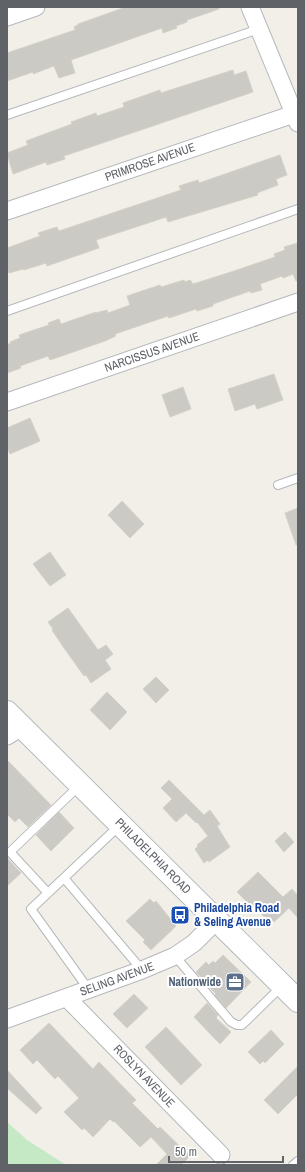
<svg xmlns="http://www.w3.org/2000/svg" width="305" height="1172" viewBox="0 0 305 1172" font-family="'Archivo Narrow',sans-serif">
	<rect width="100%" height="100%" fill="#f1efe8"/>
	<path fill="#c5e8c5" d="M7,1122l20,18 39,25h-59z"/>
	<path fill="#cccac5" stroke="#d6d1c6" d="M126,7h93v2l-32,11v2l-11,4 1,2 -14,5 -1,-5 -91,32 4,13 -16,5 -5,-12 -21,8v-2l-26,9v-28l68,-23 -1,-3 4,-2v-1z
		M233,70l1,5 12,-4 7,21 -189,64 1,3 -18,6 -1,-3 -33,12 -6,-21 21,-8 -2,-4 46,-17 -1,-2 25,-9 1,3 27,-9 -1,-4 37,-13 1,3z
		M280,155l7,20 -11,4 2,6 -21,8 1,2 -90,27 -2,-5 -24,8 -46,15 3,8 -52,18 -1,-3 -22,7 -1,-1 -14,4 -2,-6v-19l33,-12 -2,-3 19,-6 2,4 122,-41 -2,-4 19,-6 1,3z
		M298,243v38h-2l-3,-7 -10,4 -1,-2 -22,8 2,6 -11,3 -1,-2 -37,13v2l-16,5 -1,-2 -27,9 -1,-2 -53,18 1,2 -11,5 -55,19 -2,-4 -28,10 1,2 -14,5v-28l4,-2 -1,-1 10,-4 -1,-3 30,-10 -1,-2 11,-4 2,5 35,-12v1l11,-3 1,3 22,-8 -3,-9 33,-11 1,2 23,-7 1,2 5,-2 3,4 35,-11 47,-16 -1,-3 11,-4 -1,-3z
		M274,374l9,26 -26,9 -2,-5 -20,7 -7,-22z
		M183,387l8,22 -21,8 -8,-22z
		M30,418l10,23 -30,13 -3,-7v-19z
		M122,501l22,23 -14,14 -22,-23z
		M298,508v37h-2l-11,-32z
		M50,552l16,23 -16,11 -17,-22z
		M68,608l30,42 8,-5 7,9 -8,6 6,9 -20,14 -5,-8 -2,1 -20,-28 -12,-18 1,-1 -5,-7z
		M156,677l13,13 -13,13 -13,-14z
		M107,692l20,20 -17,18 -20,-20z
		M7,760l44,45 -23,22 -9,-9 -4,4 -8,-8z
		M169,780l35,35 6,-5 10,14 -3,2 13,21 -21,15 -1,-2 -4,3 -9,-14 3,-3 -1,-1 11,-9 -11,-14 -1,1 -10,-10 -10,9 -13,-14 9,-9 -11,-11z
		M59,812l15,16 -23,23 -15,-16z
		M285,832l9,10 -10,10 -9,-11z
		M7,858l14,15 -14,13z
		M258,872l25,25 9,-8 6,7v22l-9,-10 -15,14 -3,-3 -3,2 -15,-16 -2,1 -14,-14z
		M150,899l4,4 2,-2 20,25 -25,24 -8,-8 2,-2 -19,-19z
		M223,955l28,27 -25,26 -11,-13 1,-1 -20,-22 10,-10 3,3 4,-4 2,2z
		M134,994l14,14 -21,20 -14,-14z
		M207,1003l11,12 -2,3 15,14 -11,12 -26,-27z
		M49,1023l44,46 6,-7 37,38 -4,3 26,26 2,-2 30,29 -9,9h-25l11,-11 -16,-17 -11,10 -26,-26 -1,1 -3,-3 -17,18 -9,-9 -2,2 -18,-18 15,-14 -21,-22 -3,3 -18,-19 -4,4 -13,-14z
		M166,1027l36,38 -21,20 -36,-38z
		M271,1030l13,14 -19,19 -2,-2 -3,3 -12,-12z
		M298,1066v28l-20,20 -14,-14z
		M7,1070l35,38 -6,6 -29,-26z"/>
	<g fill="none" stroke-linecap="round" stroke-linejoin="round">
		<g stroke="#b5b8bc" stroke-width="10">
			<path id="lane" d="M7,115l252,-86
				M7,311l291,-102
				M278,485l20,-7
				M64,878l78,92
				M48,893l-38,-41 70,-67
				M175,956l56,66 6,3h5l40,-39
				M89,990l-58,-81 89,-84
				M293,1165l5,-4"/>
		</g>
		<g stroke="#b5b8bc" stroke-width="19">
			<path id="street" d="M250,7l48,116
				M7,17l29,-10
				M7,211l287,-97
				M7,402l291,-100
				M7,736l15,-9
				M67,998l154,157
				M7,1019l135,-49 33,-14 19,-13 23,-23"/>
		</g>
		<g stroke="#b6babf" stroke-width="24">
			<path id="secondary" d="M7,712l291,289"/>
		</g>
		<use href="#lane" stroke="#fff" stroke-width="8"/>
		<use href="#street" stroke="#fff" stroke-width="17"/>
		<use href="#secondary" stroke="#fff" stroke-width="22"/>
	</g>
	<defs>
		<g id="bus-square" transform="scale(1)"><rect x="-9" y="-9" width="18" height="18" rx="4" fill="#1a4fb4" stroke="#fff"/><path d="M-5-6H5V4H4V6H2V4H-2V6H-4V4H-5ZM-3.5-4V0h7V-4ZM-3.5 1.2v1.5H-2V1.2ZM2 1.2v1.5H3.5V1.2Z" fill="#fff"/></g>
		<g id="office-square" transform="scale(1)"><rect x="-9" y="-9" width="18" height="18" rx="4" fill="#5c6f8a" stroke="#fff"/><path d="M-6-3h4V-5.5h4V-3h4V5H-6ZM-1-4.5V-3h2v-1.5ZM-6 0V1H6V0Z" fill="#fff"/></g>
	</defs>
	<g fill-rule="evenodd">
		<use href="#bus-square" x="180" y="915"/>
		<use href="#office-square" x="235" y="982"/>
	</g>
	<g text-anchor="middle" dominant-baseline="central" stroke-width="4" stroke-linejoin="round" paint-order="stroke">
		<g font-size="12" fill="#5f6368" stroke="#fff">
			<text transform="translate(150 162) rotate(-19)">PRIMROSE AVENUE</text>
			<text transform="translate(152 352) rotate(-19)">NARCISSUS AVENUE</text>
			<text transform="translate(153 856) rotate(45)">PHILADELPHIA ROAD</text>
			<text transform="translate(117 979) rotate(-20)">SELING AVENUE</text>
			<text transform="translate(144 1076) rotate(46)">ROSLYN AVENUE</text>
		</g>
		<g font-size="12" font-weight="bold" fill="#164399" stroke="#fff" text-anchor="start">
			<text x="194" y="908">Philadelphia Road<tspan x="194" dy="14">&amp; Seling Avenue</tspan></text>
		</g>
		<g font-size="12" font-weight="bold" fill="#4e5e75" stroke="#fff" text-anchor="end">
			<text x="221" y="982">Nationwide</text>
		</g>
	</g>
	<rect width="305" height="1172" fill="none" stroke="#5f6368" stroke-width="16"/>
	<path d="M169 1156v6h114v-6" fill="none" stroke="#5f6368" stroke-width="2"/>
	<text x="175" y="1156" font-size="12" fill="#5f6368" stroke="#ffffff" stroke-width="3" paint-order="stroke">50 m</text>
</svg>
